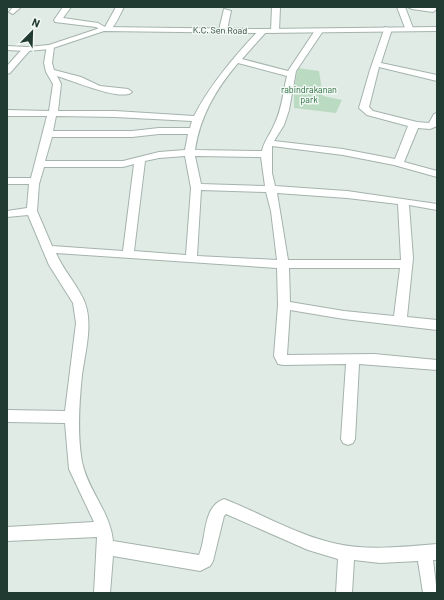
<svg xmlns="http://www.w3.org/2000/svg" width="444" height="600" viewBox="0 0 444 600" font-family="Barlow,sans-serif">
	<rect width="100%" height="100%" fill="#e1ebe6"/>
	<path fill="#badbc1" d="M298,68l21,3 4,25 19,4 -6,13 -42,-5v-20z"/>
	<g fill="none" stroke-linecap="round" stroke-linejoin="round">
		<g stroke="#a4b3ac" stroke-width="2">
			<path id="minor" d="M13,7h8l-8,7 -4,-2z
				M63,7h8l-8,11 35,5 7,4 11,-20h8c-7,12 -12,33 -28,20l-41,-5 -1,-2z
				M272,7h8l-1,24 -4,2 -4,-2z
				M397,7h8l8,21 -1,2 -7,-2z
				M408,7h29v2l-4,3 -21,-3z
				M224,9l7,2 -4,19 -4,2 -4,-2z
				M385,27l7,2 -11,34 56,12v6l-58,-14 -10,40 4,4 44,11 12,1 5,-9 3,-1v13l-7,3 -12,-1 -14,34 33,9v6l-43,-12 -51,-10 -71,-9v27l3,13 72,5 90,13v6l-28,-5 4,53 -6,59 30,3v10l-93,-11 -54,-9 -3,45 87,-1 63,6v10l-78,-6 -4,75 -2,4 -5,2 -5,-2 -2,-4 5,-75 -63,1 -5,-1 -4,-8 4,-51 -1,-37 -221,-15c7,17 23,34 29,50 8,22 0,50 -3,72 -3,29 -5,59 0,87 6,29 28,49 31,79l86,14c8,-18 3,-48 25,-56 36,14 71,35 109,44 32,8 71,4 104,1v16h-4l4,33h-14l-5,-32 -38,2 -26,-3 -2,33h-16l2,-34 -30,-9 -82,-36 -2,2 -11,45 -3,5 -10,5 -87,-15 -3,37h-16l3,-56 -90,4v-14l87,-5 -25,-53 -4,-46 -58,-1v-12l58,1 11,-88 -3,-20 -24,-38 -21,-50 -21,2v-6l20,-3 2,-24h-22v-6h24l16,-62h-40v-6l42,1 4,-27 -7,-12 -2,-9 3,-18 7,2 -2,16 2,7 27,7 19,9 28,3 4,3c-10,10 -61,-12 -75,-16l4,8 -3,27h57l79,5c17,-33 41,-60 66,-87l7,2 -25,28 46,12 28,-42h6l1,2 -27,40 -7,39 -5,15 -10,16 69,8 52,10 13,-33 -41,-11 -8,-7 11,-38zM238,63l49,13c-4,16 -5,34 -13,49 -4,10 -10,16 -12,26l-67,-1c5,-34 21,-61 43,-87zM56,116l59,1 77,4 -2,7h-31l-27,3h-79zM159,134h29l-3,16 -26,2 -36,9h-78l7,-24h80zM185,156l6,32 -5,67 -52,-4 11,-90 14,-3zM195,156l66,1 4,29 -64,-2zM134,164l-11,87 -71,-5 -15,-35 2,-27 5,-17h79zM201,190l65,2 5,19 6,49 -80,-4zM277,193l70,5 51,6 3,56h-113zM289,268h111l-6,48 -50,-5 -54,-9z
				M24,47l7,2 -21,24 -3,1v-8z"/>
		</g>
		<g stroke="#a4b3ac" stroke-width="2">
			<path id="tertiary" d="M103,27l160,2 174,-2v4l-174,2 -159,-2 -54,18 -23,2 -20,-1v-4l20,1 22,-2z"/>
		</g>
		<use href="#minor" fill="#fff" fill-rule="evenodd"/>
		<use href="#tertiary" fill="#fff" fill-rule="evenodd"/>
	</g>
	<g text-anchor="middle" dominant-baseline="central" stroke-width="3" stroke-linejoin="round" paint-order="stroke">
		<g font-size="9" fill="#223b32" stroke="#f1f8f4">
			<text transform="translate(220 30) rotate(1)">K.C. Sen Road</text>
		</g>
		<g font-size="9" fill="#2d7043" stroke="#f1f8f4">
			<text x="309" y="89">rabindrakanan<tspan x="309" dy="10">park</tspan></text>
		</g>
	</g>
	<rect width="444" height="600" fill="none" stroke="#223b32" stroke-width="16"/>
	<g transform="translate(32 32) rotate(23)" stroke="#f1f8f4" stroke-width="3" paint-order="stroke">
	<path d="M0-3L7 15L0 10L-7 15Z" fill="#223b32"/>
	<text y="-6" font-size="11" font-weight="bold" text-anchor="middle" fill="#223b32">N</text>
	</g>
</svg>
